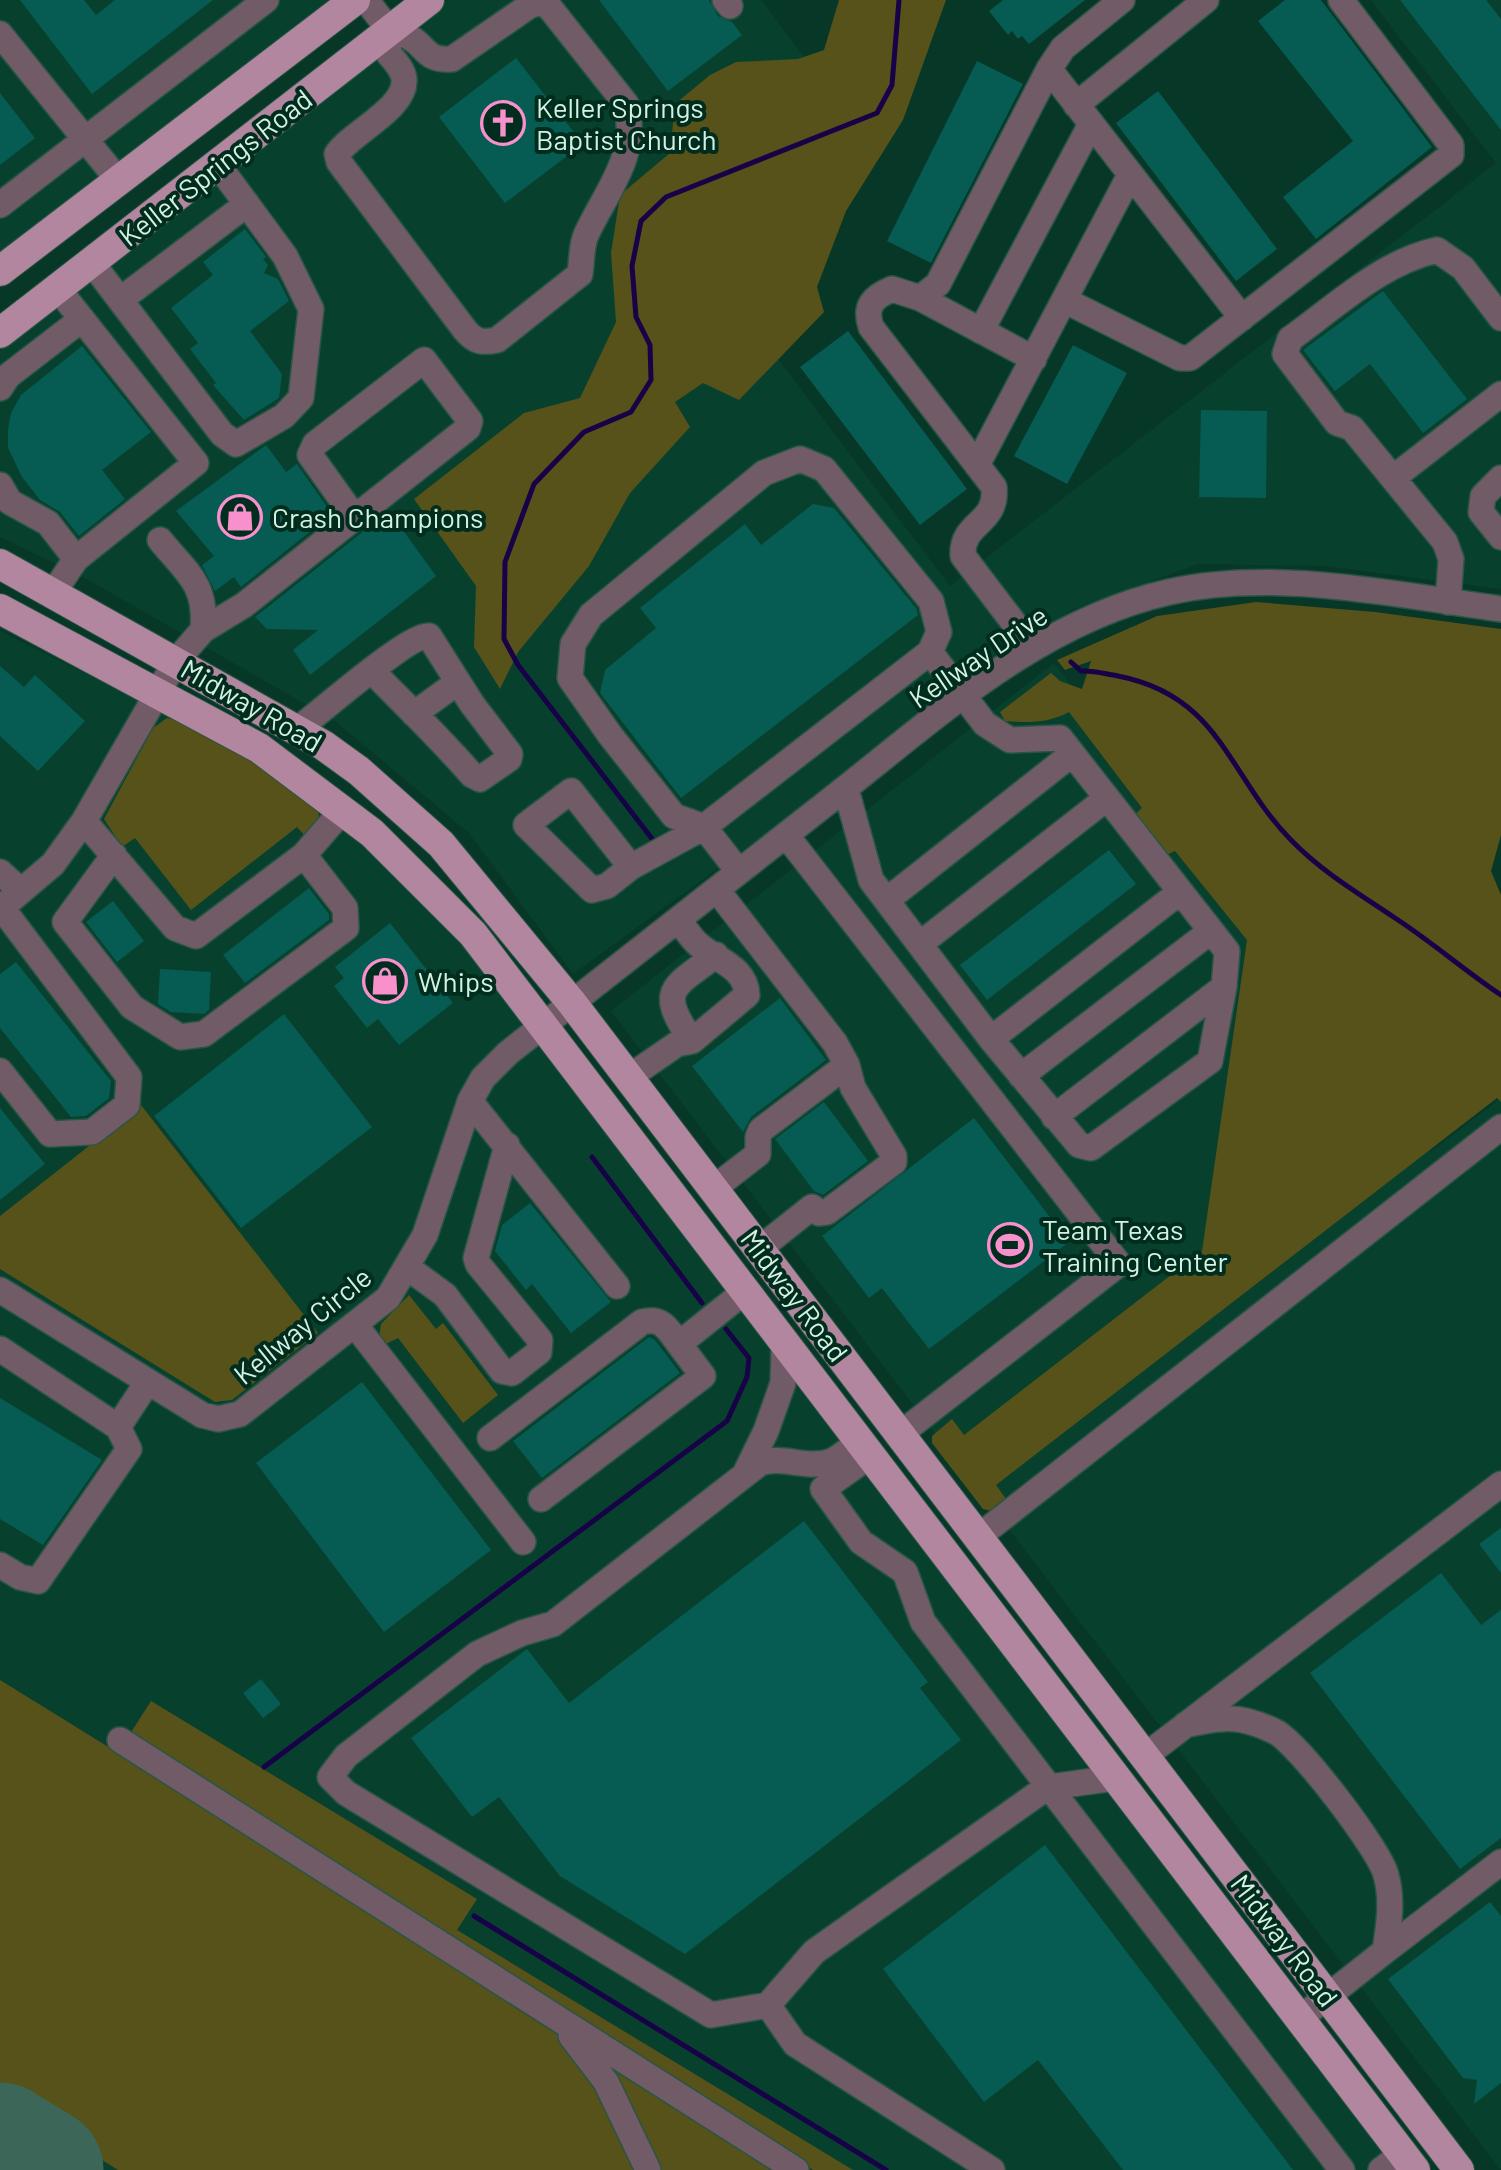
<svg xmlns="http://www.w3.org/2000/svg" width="1501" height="2170" viewBox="0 0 1501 2170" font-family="Barlow,sans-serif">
	<rect width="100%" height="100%" fill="#073727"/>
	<path fill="#07412e" d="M0,0h336l-336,254z
		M448,0h313l45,60 -158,128 302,398 546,-423 -125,-163h130v589l-175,-23 -128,-2 -126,46 -499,364 -104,-141 -134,-112 -250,-143 -85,-41v-192z
		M0,631l180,90 175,112 111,116 933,1221h-1399z
		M1054,663l376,489 71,-54v1072l-890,-1159z"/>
	<path fill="#56521a" d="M839,0h107l-43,120 -57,91 -29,76 7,25 -85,88 -36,-17 -28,19 15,25 -60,66 -41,73 -71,86 -18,37 -26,-42 2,-61 -62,-87 110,-86 56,-15 36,-76 -5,-69 9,-58 50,-42 5,-49 35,-29 26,-13 62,-3 26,-9z
		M1256,602l119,10 126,17v206l-10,36 10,24v207l-4,-4 -501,387 13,18 -18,8 -8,-2 -51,-66v-7l20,-17 12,16 238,-184 45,-311 -72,-89 -9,4 -32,-40 8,-7 -73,-96c-20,11 -41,11 -64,9l-5,-9 51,-39 9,8 22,8 9,-28 -26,9 -8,-10 100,-44z
		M167,718l13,3 87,49 51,38 1,11 -12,19 -10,-11 -106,83 -56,-72 -13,9 -18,-28 49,-91z
		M141,1105l177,228 -86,67 -17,2 -215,-133v-53z
		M409,1295l27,34 7,-6 55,72 -35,28 -65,-85 -14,7 -5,-7 2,-14z
		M0,1680l534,330 41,39 68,121h-525l-118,-73z
		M151,1701l326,198 -20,31 396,240h-40l-685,-433z
		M596,2052l183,118h-123z"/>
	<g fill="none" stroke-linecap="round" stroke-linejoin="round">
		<path stroke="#170247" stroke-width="5" d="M1071,662l10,9c13,-1 24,3 37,5 103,20 110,100 173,164 31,32 67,53 104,78 37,24 70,53 106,77
			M653,840l-135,-175 -14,-26 1,-77 29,-78 50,-52 47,-20 20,-32 -1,-35 -14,-28 -4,-51 9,-45 25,-24 211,-84 15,-28 7,-85
			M592,1157l110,146
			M264,1767l463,-346 20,-44 2,-19 -23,-29
			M474,1916l412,254"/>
		<path stroke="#3c6758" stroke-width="125" d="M0,2145l41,25"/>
	</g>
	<path fill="#065b53" d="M20,0h64l12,15 19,-15h98l-121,94z
		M599,0h110l9,16 14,6 10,13 -74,56z
		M1003,0h82l-56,44 -7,-8 -4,3 -6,-8 -4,4 -19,-24z
		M1285,0h36l111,147 -116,92 -33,-42 70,-56 -95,-120z
		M1400,0h86l15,19v111z
		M516,58l67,86 -78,59 -66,-86z
		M977,61l46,23 -92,179 -44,-22z
		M1158,91l119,158 -41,32 -120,-158z
		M0,93l35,45 -35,27z
		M245,229l21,28 -3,2 5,6 -4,8 14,6 11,22 -39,30 32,43 -3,24 -35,22 -31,-35 3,-2 -26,-34 8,-6 -27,-35 42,-33 -10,-13z
		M1383,291l84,108 -44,34 -53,-69 -35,27 -32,-41z
		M848,331l119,158 -47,36 -120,-158z
		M1073,345l54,28 -60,111 -53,-28z
		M82,346l69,86 -49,38 23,29 -46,37 -19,-24 -20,-12 -18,-23 -14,-29v-19l3,-16 10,-18z
		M1201,410l66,1 -1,87 -67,-1z
		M266,445l20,27 11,-8 35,50 -91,73 -7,-10 -19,14 -13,-26 12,-9 -38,-45z
		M813,504l21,4 82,100 2,7 -237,183 -81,-105 5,-23 51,-42 -16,-20 105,-84 16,21z
		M389,511l47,65 -126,99 -17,-25 25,-20 -51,-1 -12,-12z
		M0,666l24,21 11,-12 50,46 -47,50 -38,-35z
		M1109,850l27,34 -149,116 -27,-35z
		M309,888l20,26v6l-84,63 -22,-28z
		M113,901l31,40 -27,21 -31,-40z
		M390,923l63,80 -54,42 -21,-26 -11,9 -33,-42 10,-8 -9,-11z
		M16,962l95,119 -2,17 -23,18 -15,1 -71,-89v-54z
		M160,969l51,3 -2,38 -5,4 -33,-2 -13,-8z
		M780,998l46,62 -75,57 -8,15 -51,-66z
		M284,1014l88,113 -131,101 -87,-112z
		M824,1102l44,59 -45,34 -9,-4 -39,-52z
		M0,1108l45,56 -45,36z
		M974,1118l95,124 -140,107 -47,-61 -13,10 -47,-62z
		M530,1203l81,99 -40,31 -39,-49 -6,6 -31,-39 7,-26z
		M649,1337l6,3 25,33 -138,105 -29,-37z
		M362,1382l129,168 -107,82 -128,-169z
		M0,1398l102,62 -59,85 -43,-26z
		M804,1521l124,161 -8,6 41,52 -276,214 -125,-78 -61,-79 -27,20 -61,-79 116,-89 42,54z
		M1501,1528v45l-22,-29z
		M1441,1573l40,52 20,-15v228l-41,31 -150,-196z
		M261,1679l20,25 -18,14 -20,-25z
		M1045,1845l248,325h-170l-85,-110 -54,42 -101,-133z
		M1490,1902l11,14v167l-27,21 3,-24 -14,-2 -75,-99z"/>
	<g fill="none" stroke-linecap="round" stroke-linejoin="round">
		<g stroke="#285545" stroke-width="28">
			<path id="minor" d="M366,0l24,31
				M725,0l5,6
				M541,2l9,6 76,96c14,51 -21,89 -40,131 -5,12 -4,26 -6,39l-83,66c-15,3 -22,2 -32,-10l-126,-168 -2,-8c15,-22 70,-46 67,-75 -1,-10 -10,-19 -16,-26l2,-22c6,2 12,2 17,5 20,9 16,25 45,23l77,-53z
				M0,34l119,147
				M1049,69l193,249
				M1076,105l130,-105
				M0,205l266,-205
				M92,263l130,171 14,10 48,-28 17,-18 10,-89 -26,-53 -67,-91
				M920,298l114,61
				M120,300l127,-96
				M1064,300l66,-125
				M981,331l110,-207
				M0,388l8,-12 74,-57
				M977,465l87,-165 116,58h10l261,-203v-10l-110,-145
				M1393,478l108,-84
				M1501,478l-18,18 -2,16 20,25
				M0,485l10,17 38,21 28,36
				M160,540c27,33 47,44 43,90
				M53,593l23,-34 120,-96 -138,-174
				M1448,602l3,-43 -6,-17 -93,-114 -15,-5 -52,-69 5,-15c46,-33 92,-77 147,-89l26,18 38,50
				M1033,648l-70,-92c-2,-35 35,-31 31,-69l-123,-160c-7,-21 2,-30 21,-38l28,9 18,-14 111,-215 14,-21 59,-48
				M414,714l44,-32
				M297,730c22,-17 112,-96 132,-94l43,68 38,50 -1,5 -29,20 -8,-4c-32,-37 -66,-69 -100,-104
				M846,789l25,91 120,159 88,106 12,3 119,-87 14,-74 3,-36 -167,-213 -50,2 -25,-16 -55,-72 9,-20 -8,-31 -107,-132 -24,-10 -36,14 -173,142 -18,29 -3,34 40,57 64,81 30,11 226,-175
				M84,821l91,107 21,8 108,-81 38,-44
				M786,835l333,429 -219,170
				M114,855l-49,67 67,85 48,30 24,-3 142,-106 -1,-20 -41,-53
				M631,867l-24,19 -15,4 -66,-65 45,-34 60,76 73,-40 35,45
				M0,872l21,19
				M717,890l118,153 12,22 6,23 41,68v6l-67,50 -8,1 -7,-6 -53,42
				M887,900l185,-146
				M0,909l53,-45 31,-43 92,-160 27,-31 41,-25 224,-177 2,-7 -46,-61 -109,84 -5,11 45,63
				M920,944l187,-146
				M991,1039l189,-147
				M692,1041c-36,-52 -19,-53 24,-86
				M0,1071l50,63 42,-2 35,-27 2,-28 -127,-169
				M1021,1076l190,-145
				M629,1077l48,-33 15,-3 55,-46c-1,-28 -31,-35 -48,-50 -8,-6 -14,-17 -20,-25
				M470,1101l147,185
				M1054,1117l170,-130
				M714,1188l44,-34v-17l3,-7 86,-65
				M408,1268l37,27 57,76 10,2 27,-21 1,-12 -62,-76 -2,-6 31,-113
				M0,1290l202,125 16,4 22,-5 148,-116 37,-63 45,-134 13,-23 25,-25c105,-83 211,-165 316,-248 106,-82 211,-183 345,-213 105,-24 227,3 332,17
				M356,1326l167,216
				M0,1349l118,78
				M490,1438l152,-116c20,-5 25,6 37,22l65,-52
				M865,1459l-42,30 38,53 44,30 18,50 419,548
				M745,1474l21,-43 17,-48 1,-38
				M541,1499l162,-123 -24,-32
				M978,1537l523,-410
				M0,1565l20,12 18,4 91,-132 -11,-22 29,-44
				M1185,1725c37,-8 53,-11 89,6 22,9 106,119 112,144 7,25 3,50 -1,76l-86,68
				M120,1740l676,430
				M1145,1756l356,-272
				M1385,1951l116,-89
				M768,2005l-57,10 -365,-222 -16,-16 16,-21 131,-102 45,-21 31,-9 207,-161c24,-8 48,7 72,-2 9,-4 18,-13 27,-19
				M571,2036l35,46 42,88
				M992,2170l-197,-126 -27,-39 46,-53 222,-157 14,-8 65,-9
				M1381,2170l21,-16"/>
		</g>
		<g stroke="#285545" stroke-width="32">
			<path id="major" d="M0,271l355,-271
				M0,333l429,-333
				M0,564l323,181 36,26 82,73 131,159 887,1167
				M0,609l259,139 113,85 101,101 942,1236"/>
		</g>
		<use href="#minor" stroke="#715b67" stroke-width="25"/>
		<use href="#major" stroke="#b2869e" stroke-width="30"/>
	</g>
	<defs>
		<g id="church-ring" transform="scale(2.25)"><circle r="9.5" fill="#002d1d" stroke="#f890cc" stroke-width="1.5"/><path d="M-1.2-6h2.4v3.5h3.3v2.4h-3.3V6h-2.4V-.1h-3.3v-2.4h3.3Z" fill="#f890cc"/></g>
		<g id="shop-ring" transform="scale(2.25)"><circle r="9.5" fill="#002d1d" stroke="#f890cc" stroke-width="1.5"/><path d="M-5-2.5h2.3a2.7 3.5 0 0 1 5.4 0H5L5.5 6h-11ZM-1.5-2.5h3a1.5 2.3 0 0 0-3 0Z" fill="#f890cc"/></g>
		<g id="stadium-ring" transform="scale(2.25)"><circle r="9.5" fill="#002d1d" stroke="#f890cc" stroke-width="1.5"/><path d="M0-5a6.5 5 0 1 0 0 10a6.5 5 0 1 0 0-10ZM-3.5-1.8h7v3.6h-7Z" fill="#f890cc"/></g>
	</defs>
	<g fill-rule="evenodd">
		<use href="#church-ring" x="503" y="123"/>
		<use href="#shop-ring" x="240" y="517"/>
		<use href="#shop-ring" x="385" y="981"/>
		<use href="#stadium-ring" x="1010" y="1245"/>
	</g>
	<g text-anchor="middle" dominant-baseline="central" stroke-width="8" stroke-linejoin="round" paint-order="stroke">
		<g font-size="28" fill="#d4f1e3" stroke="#002d1d" text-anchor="start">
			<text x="536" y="107">Keller Springs<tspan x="536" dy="32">Baptist Church</tspan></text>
			<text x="272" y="517">Crash Champions</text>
			<text x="418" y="981">Whips</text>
			<text x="1042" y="1229">Team Texas<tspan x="1042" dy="32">Training Center</tspan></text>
		</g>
		<g font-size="28" fill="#d4f1e3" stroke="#002d1d">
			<text transform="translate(215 167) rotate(-38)">Keller Springs Road</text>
			<text transform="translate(978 656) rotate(-34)">Kellway Drive</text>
			<text transform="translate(252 705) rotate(30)">Midway Road</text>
			<text transform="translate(795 1295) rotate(53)">Midway Road</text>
			<text transform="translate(302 1325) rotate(-39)">Kellway Circle</text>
			<text transform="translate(1285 1940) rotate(53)">Midway Road</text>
		</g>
	</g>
</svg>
